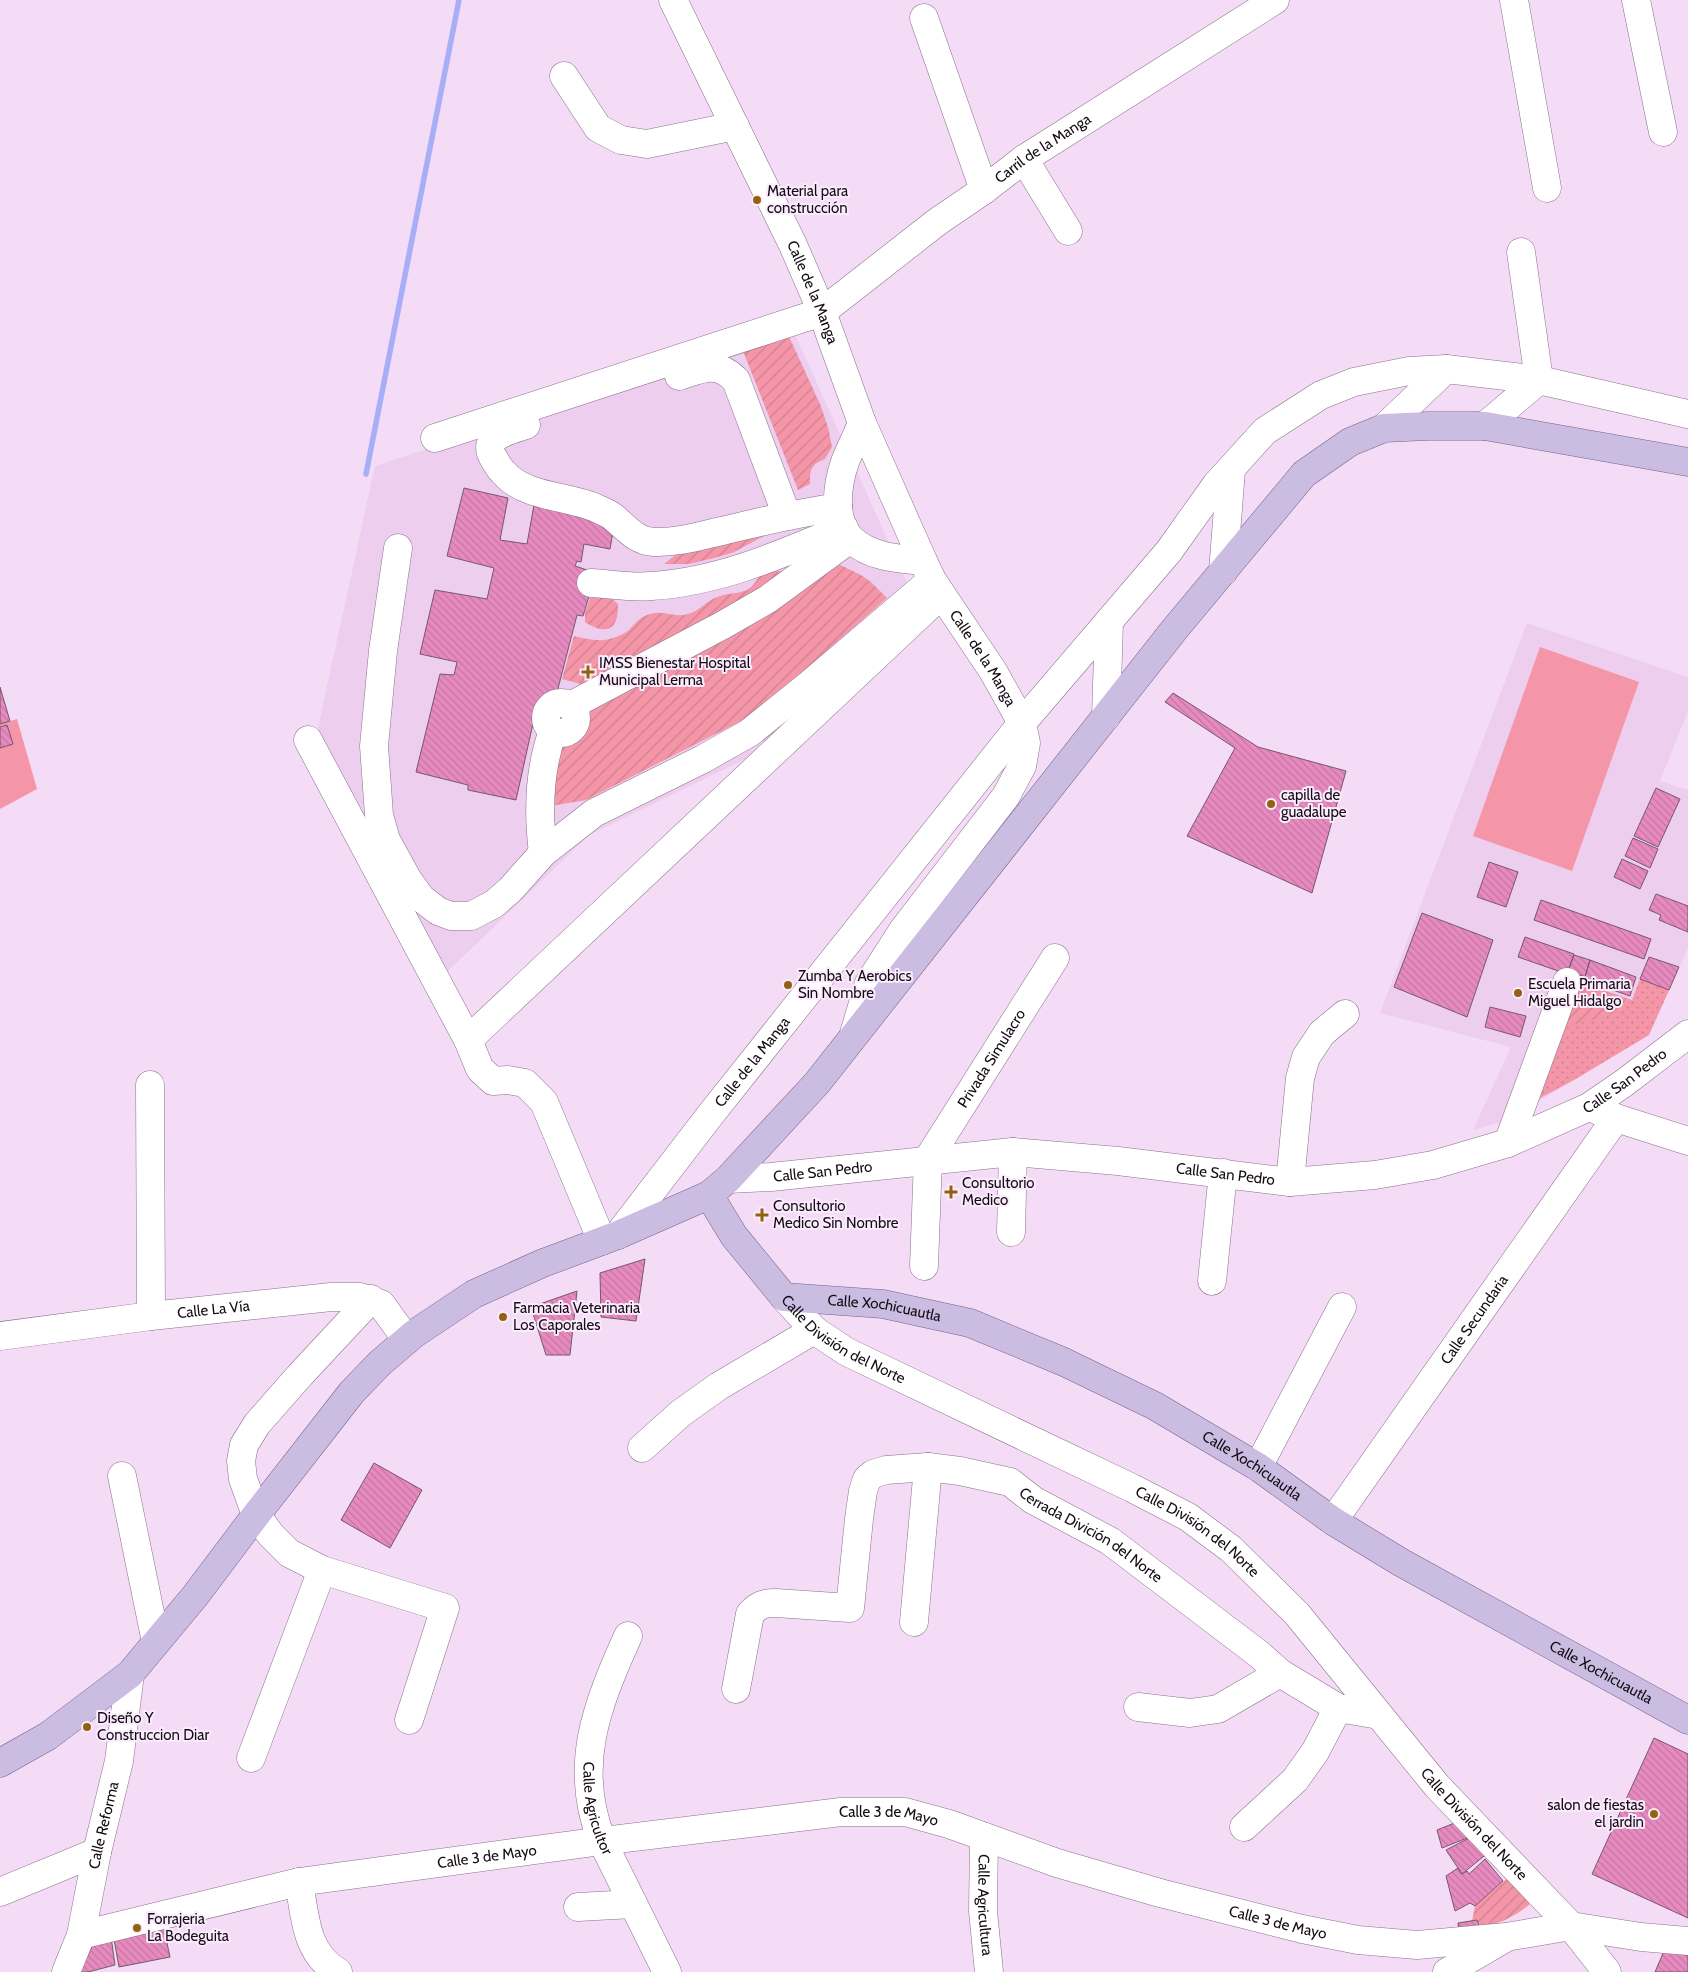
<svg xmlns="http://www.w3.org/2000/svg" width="1688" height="1972" viewBox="0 0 1688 1972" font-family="Cabin,sans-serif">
	<defs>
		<pattern id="grass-dots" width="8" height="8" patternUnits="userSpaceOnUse" patternTransform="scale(1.25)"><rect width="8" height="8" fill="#f496a8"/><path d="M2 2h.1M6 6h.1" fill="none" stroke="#d08090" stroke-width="1.8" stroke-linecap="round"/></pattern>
		<pattern id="garden-furrows" width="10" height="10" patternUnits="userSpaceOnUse" patternTransform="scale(1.25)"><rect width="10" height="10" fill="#f496a8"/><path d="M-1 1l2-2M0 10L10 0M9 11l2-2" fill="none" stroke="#d08090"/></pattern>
		<pattern id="building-back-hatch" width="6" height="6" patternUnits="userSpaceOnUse" patternTransform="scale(1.25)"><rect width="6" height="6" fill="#e78abf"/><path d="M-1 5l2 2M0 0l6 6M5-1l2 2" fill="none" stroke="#c576a3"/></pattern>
	</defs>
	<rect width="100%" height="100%" fill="#f4dbf6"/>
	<path fill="#edceef" d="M793,330l125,277 -162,147 -167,81 -148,143 -125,-241 59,-271z
		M1527,623l161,54v34l-28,70 28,9v158l-39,87 -144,86 -32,9 38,-83 -131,-34z"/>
	<path fill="url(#grass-dots)" d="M1640,979l29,11 -20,45 -75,45 -45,24 47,-123 56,19z"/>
	<path fill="#f496a8" d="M1540,647l99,35 -67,189 -99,-35z
		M17,719l20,70 -37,20v-85z"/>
	<path fill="url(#garden-furrows)" d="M786,330l34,74 8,23 4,20 -7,12c-14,5 -15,10 -15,25l-12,6 -57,-144z
		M750,536h14l-32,17 -18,5 -25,6h-25l14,-11z
		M811,557l-63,41 -106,58 -61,28 -19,-5 12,-43c9,2 20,5 30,4 8,-1 19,-5 25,-10 6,-7 11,-13 21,-16 13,-4 25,4 38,0 12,-3 18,-13 29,-17 10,-4 21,-3 30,-7 8,-4 9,-12 16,-16 12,-6 19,3 26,-11z
		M830,560l31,15 10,7 16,16 -101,89 -37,30 -163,83 -35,6 9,-63c23,-7 28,-17 31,-40z
		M598,596l13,2 7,6c1,26 -12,32 -33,18v-10l5,-14z
		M1576,981l50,17c-9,25 -43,19 -62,31z
		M1510,1876l20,23 -1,6c-15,12 -30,19 -49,24l-3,-9 -5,1 3,-15z"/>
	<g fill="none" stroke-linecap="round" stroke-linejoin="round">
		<path stroke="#a8aef6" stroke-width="5.5" d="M366,474l93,-474"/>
	</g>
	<path fill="url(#building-back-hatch)" stroke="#765868" d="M464,488l44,10 -8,42 27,4 7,-39 81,15 -5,29 -26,-5 -3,18 -4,-1 -2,5 21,7 -13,43 -6,-1 -23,89 -16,-3 -22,99 -48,-10v-5l-52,-13 24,-98 14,1 3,-13 -37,-8 15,-64 52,9 7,-31 -47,-12z
		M0,687l10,34 -10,3z
		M1173,693l85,54 88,24 -34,122 -125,-57 48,-88 -70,-46z
		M7,725l6,19 -13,4v-21z
		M1656,788l24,11 -22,48 -24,-11z
		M1633,838l25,11 -8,19 -25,-12z
		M1622,859l26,12 -8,18 -26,-12z
		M1489,862l29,10 -12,35 -29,-10z
		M1656,894l32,12v26l-29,-12 2,-5 -12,-5z
		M1541,900l110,39 -7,20 -110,-39z
		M1422,913l71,27 -26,77 -73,-30z
		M1525,937l49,17 -7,20 -49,-17z
		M1574,955l16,5 -5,17 -17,-6z
		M1649,957l30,10 -10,23 -29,-11z
		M1590,960l46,17 -6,19 -46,-16z
		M1490,1007l36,9 -6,21 -35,-10z
		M645,1259l-9,62 -35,-4 -1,-44z
		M577,1291l-7,64h-24l-15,-48z
		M374,1463l48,27 -32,58 -49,-28z
		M1654,1738l34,16v164l-96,-44z
		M1462,1820l13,15 -33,13 -5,-18z
		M1475,1835l14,17 -27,22 -16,-24z
		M1485,1859l18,22 -28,25 -5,-3 -15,8 -9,-35 12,-8 4,6 5,-3 2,3z
		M1477,1920l3,9 -21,3 -1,-9z
		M164,1929l6,28 -51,10 -5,-28z
		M111,1937l4,28 -27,7h-9l14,-27z
		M1664,1951l24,2v19h-33z"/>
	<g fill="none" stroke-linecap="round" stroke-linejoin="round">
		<g stroke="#88728a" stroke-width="29">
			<g id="minor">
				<path id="s1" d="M673,0l120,245 29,67 40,111 61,138 9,19 61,91 29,52 4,20 -4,23 -16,30 -103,134 -34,53 -16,54"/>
				<path d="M1514,0l33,188"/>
				<path d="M1636,0l27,132"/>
				<path d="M924,18l60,172"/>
				<path d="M564,76l34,52 23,12 26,4 88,-18"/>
				<path d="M1024,159l44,72"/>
				<path d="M679,376c23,-7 37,-16 57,4l51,136"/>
				<path d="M862,423c-5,13 -12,26 -17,39 -8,23 -13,58 6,77 18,18 48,20 72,22"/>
				<path d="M526,425c-15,5 -47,11 -32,34 3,5 6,11 11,15 20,23 64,22 91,34 6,3 13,5 17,9 14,11 22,24 41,25 24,1 49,-7 72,-12 37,-9 74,-17 112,-23"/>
				<path d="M1485,426l54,-46 -18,-128"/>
				<path d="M1384,428l62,-59"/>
				<path id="s2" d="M435,438l387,-126 115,-90 47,-32 40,-31 251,-159"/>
				<path d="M398,548l-15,103 -9,95 5,69 7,25 22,40 13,18 17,13 13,5h20l23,-12 17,-15 32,-36 51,-40 109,-54 46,-26 61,-49 122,-104"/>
				<path d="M1223,572l8,-102"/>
				<path d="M591,583c19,1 41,5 60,3 68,-4 131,-32 193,-58"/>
				<circle cx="561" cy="718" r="15"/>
				<path d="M570,706l153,-81 45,-26 82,-60"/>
				<path d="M1106,717l3,-95"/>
				<path d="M308,740l160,300 12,29 13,12 15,-1 17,3 19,19 58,139"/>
				<path d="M543,853c-5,-40 -4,-84 10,-122"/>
				<path d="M468,1040l461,-434"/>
				<path d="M150,1085l1,231"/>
				<path d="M1599,1111l17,7 72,23"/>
				<path d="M1508,1143l59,-161"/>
				<path id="s3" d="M728,1179l43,-2 242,-25 105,9 172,21 85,-7 58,-10 75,-22 81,-36 35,-24 64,-49"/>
				<path d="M1290,1182l10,-104 6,-21 16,-24 23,-19"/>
				<path d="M1011,1232l2,-80"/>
				<path id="s4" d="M618,1235l93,-121 311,-391 147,-172 47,-66 49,-54 56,-36 33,-13 55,-11 37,-2 93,11 149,34"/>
				<path id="s5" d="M924,1266l4,-107 127,-201"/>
				<path d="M1212,1281l11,-108"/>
				<path id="s6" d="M784,1297l30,33 33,22 285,136 56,29 43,32 66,65 140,172 134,140 36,46"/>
				<path d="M371,1299l-70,75 -44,50 -13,21 -3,16 2,18 13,36 15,20 18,18 33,17 123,38 -36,112"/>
				<path id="s7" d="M0,1336l151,-20 180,-19h29l21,7 26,36"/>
				<path d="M642,1448l39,-35 38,-27 95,-56"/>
				<path d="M1258,1467l84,-160"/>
				<path d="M122,1476l34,166"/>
				<path id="s8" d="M1333,1521l283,-403"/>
				<path d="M914,1622l14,-155"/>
				<path id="s9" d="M628,1636c-31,69 -56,130 -26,205l65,131"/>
				<path id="s10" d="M736,1689l14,-75c8,-9 14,-11 26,-11l74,5 9,-89 4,-28 4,-12 6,-5 13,-4 42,-3 32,4 50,11 23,18 77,41 150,114 20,18 58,35 41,7"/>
				<path d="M1138,1707l52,6 28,-4 62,-36"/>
				<path d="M251,1758l71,-188"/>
				<path d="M1244,1827l51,-47 20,-28 23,-44"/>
				<path id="s11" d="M984,1837l-1,74 6,61"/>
				<path d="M299,1882c6,33 6,71 39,90"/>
				<path d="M0,1892l97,-40"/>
				<path d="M578,1907l55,-3"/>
				<path id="s12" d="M81,1935l218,-53 303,-41 239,-29h64l44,12 108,39 103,30 142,36 56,11 59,5 89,-8 65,-11 70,11 47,4"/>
				<path id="s13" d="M66,1972l15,-37 16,-83 22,-91 11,-87"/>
				<path d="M1447,1972l55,-32"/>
			</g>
		</g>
		<g stroke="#74618c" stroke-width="29">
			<g id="major">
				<path id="s14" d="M709,1195l25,41 50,61 99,7 87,19 94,39 91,44 103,61 75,54 69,42 286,157"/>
				<path d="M0,1763l48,-27 82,-62 65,-78 61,-81 96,-123 28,-29 34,-29 60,-40 69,-31 75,-28 91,-40 19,-16 89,-96 357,-453 130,-156 46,-32 34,-14 44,-2h57l203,36"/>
			</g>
		</g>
		<use href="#minor" stroke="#fff" stroke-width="28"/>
		<use href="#major" stroke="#cbbce1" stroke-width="28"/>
	</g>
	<g fill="#936111" stroke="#fbecfd" stroke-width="2">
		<circle cx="757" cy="200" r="5"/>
		<path d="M585.5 664.5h5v5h5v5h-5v5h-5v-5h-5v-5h5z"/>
		<circle cx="1271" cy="804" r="5"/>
		<circle cx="788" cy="985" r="5"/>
		<circle cx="1518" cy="993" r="5"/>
		<path d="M948.5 1184.5h5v5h5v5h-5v5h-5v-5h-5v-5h5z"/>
		<path d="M759.5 1207.5h5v5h5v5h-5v5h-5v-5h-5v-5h5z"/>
		<circle cx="503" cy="1317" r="5"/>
		<circle cx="87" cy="1727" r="5"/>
		<circle cx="1654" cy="1814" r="5"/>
		<circle cx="137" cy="1928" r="5"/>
	</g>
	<g text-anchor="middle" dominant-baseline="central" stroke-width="4" stroke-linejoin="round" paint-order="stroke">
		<g font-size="15" fill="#140b14" stroke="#fbecfd">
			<text stroke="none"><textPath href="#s2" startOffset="682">Carril de la Manga</textPath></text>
			<text stroke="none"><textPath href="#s1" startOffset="324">Calle de la Manga</textPath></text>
			<text stroke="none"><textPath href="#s1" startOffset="729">Calle de la Manga</textPath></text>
			<text stroke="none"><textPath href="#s5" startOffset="226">Privada Simulacro</textPath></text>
			<text stroke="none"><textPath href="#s4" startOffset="219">Calle de la Manga</textPath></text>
			<text stroke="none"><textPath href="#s3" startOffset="920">Calle San Pedro</textPath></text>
			<text stroke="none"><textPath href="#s3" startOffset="95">Calle San Pedro</textPath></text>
			<text stroke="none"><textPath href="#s3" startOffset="500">Calle San Pedro</textPath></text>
			<text stroke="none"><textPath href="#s7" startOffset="215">Calle La Vía</textPath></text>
			<text stroke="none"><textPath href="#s14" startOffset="228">Calle Xochicuautla</textPath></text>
			<text stroke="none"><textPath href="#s8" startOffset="246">Calle Secundaria</textPath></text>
			<text stroke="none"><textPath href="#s6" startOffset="74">Calle División del Norte</textPath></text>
			<text stroke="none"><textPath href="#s14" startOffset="632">Calle Xochicuautla</textPath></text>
			<text stroke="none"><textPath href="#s6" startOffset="479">Calle División del Norte</textPath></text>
			<text stroke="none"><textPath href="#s10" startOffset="554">Cerrada Divición del Norte</textPath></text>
			<text stroke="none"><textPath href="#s14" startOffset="1038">Calle Xochicuautla</textPath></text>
			<text stroke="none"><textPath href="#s9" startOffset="180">Calle Agricultor</textPath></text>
			<text stroke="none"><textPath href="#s12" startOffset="819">Calle 3 de Mayo</textPath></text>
			<text stroke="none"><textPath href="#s6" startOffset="884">Calle División del Norte</textPath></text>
			<text stroke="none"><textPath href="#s13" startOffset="152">Calle Reforma</textPath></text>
			<text stroke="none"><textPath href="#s12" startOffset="414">Calle 3 de Mayo</textPath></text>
			<text stroke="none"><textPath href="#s11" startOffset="68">Calle Agricultura</textPath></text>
			<text stroke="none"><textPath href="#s12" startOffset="1224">Calle 3 de Mayo</textPath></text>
		</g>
		<g font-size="15" fill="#140b14" stroke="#fbecfd" text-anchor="start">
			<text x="767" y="191">Material para<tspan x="767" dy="17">construcción</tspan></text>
			<text x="599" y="663">IMSS Bienestar Hospital<tspan x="599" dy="17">Municipal Lerma</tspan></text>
			<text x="1281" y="795">capilla de<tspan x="1281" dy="17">guadalupe</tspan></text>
			<text x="798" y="976">Zumba Y Aerobics<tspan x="798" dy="17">Sin Nombre</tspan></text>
			<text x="1528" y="984">Escuela Primaria<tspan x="1528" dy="17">Miguel Hidalgo</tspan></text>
			<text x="962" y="1183">Consultorio<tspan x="962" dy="17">Medico</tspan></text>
			<text x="773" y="1206">Consultorio<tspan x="773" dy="17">Medico Sin Nombre</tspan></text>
			<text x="513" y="1308">Farmacia Veterinaria<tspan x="513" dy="17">Los Caporales</tspan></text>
			<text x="97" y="1718">Diseño Y<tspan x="97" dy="17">Construccion Diar</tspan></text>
			<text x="1644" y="1805" text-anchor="end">salon de fiestas<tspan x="1644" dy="17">el jardin</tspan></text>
			<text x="147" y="1919">Forrajeria<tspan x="147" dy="17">La Bodeguita</tspan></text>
		</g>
	</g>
</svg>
